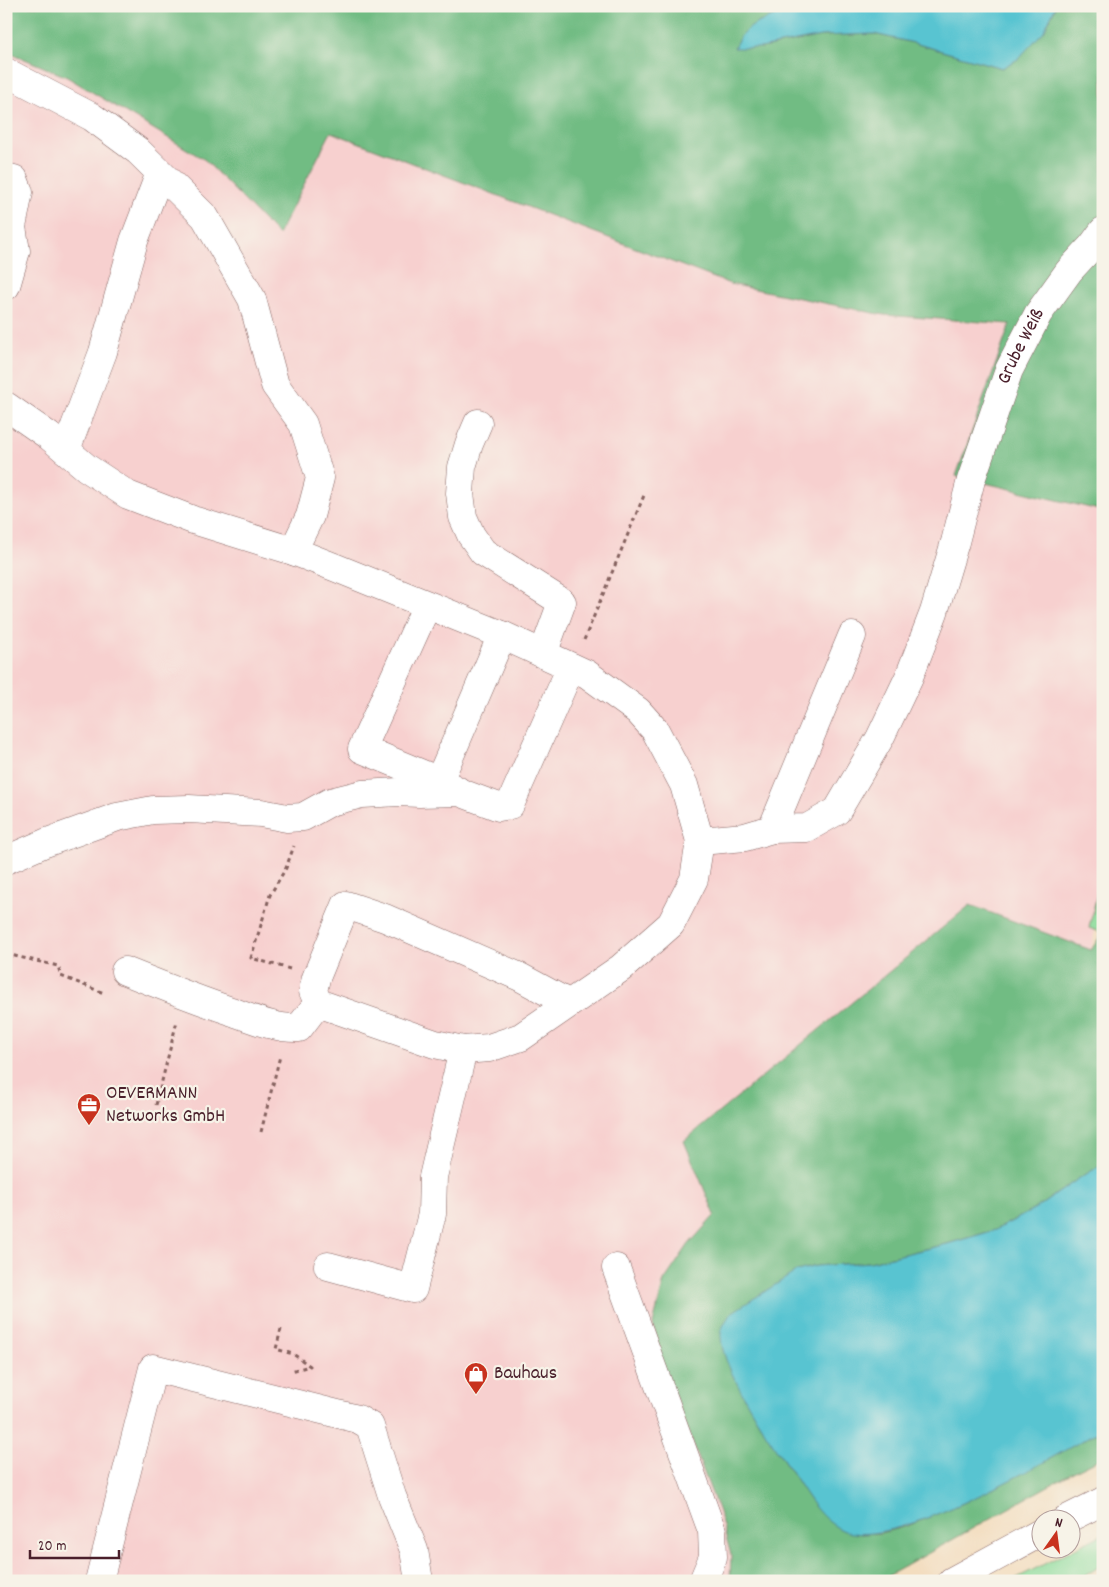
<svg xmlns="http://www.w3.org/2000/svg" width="1109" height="1587" viewBox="0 0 1109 1587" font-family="Dekko,sans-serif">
	<rect width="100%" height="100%" fill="#f7f3e8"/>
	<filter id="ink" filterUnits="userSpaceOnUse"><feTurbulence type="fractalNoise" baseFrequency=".02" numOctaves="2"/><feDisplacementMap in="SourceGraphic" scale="10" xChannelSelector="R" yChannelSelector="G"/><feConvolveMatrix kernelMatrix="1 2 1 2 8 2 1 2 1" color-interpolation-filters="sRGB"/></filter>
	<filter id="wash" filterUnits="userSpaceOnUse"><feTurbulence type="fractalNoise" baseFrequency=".0096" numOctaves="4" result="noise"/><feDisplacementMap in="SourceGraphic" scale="20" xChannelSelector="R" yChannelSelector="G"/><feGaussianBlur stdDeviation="1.12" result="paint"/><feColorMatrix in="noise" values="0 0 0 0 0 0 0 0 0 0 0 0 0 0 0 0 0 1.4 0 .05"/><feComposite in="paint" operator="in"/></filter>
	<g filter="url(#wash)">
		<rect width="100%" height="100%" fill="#f3ddbf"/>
		<path fill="#f7d0cf" d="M6,51l61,26 138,83 73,75 53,-104 399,153 154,31 127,10 -55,151 147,35v381l-12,58 -121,-45 -286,236 31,74 -26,29 -25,37 67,274 -1,26h-724z"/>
		<path fill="#8cdc9b" stroke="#6b7e63" d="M1103,869v64l-14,-5z
			M1103,1534v30l-26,17h-66z"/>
		<path fill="#71bc83" stroke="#5e6e57" d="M6,6h786l-6,5 -25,37 60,-12 53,-2 40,9 88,25 42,-37 12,-25h47v505l-147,-35 54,-152 -126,-9 -154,-31 -399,-152 -53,103 -73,-75 -138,-83 -61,-26z
			M970,905l121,45 12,-18v232l-25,15 -43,30 -40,21 -48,14 -77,18 -54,4 -83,109 25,46 53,81 49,32 20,-1 27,-7 54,-22 60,-30 82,-45v28l-28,14 -196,110h-149l1,-26 -12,-43 -55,-144 -11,-44 11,-43 25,-37 26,-29 -31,-74z"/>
		<path fill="#58c4d1" stroke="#51727e" d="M792,6h264l-12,25 -26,28 -16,9 -88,-25 -40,-9 -53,2 -60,12h-27c10,-24 30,-27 52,-37z
			M1103,1164v265c-47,26 -212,125 -261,101 -25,-12 -40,-42 -55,-65 -14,-20 -27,-40 -39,-61 -10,-19 -28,-48 -27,-71 1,-7 6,-14 10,-20l66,-42 19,-5 54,-4 77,-18 48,-14 40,-21 43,-30z"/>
	</g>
	<g filter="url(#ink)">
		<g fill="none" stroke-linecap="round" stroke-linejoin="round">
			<g stroke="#85625f" stroke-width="29">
				<g id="minor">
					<path d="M6,72l86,45 46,34 67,66 47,82 23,86 28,39 17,54 -10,38 -17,35"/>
					<path d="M6,177l8,2 5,13 -7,35 4,24 -10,35"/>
					<path id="s1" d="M6,406l43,30 38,32 41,27 65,25 100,31 41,16 168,68 85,39 51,37 17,19 29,55 16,56 45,-4 27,-8 35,-1 30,-17 43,-73 29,-61 25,-65 21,-70 16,-62 38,-110 29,-56 31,-43 23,-25 11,-15"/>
					<path d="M478,423l-9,21 -7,23 -2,26 3,24 8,18 12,17 79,50 -19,52"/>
					<path d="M66,450l37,-98 31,-111 26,-68"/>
					<path d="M427,605l-65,144 77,32 18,9"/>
					<path d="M439,781l63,-146"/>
					<path d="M772,829l80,-193"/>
					<path d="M6,860l39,-17 72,-26 36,-7 36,-1 72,4 26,5 16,-1 27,-15 32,-8 37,-2 20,1 40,-1 40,15 11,-2 61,-138"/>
					<path d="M125,971c35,14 70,28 106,40 22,8 44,18 68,17l19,-25 117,41 28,6 26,-2 32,-11 100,-69 50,-44 23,-45 6,-38"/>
					<path d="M318,1003l-5,-12 3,-13 30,-73 39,13 135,59 48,26"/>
					<path d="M328,1266l85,23 19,-75 1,-37 30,-127"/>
					<path d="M616,1268l96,263 1,26 -10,24"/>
					<path d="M99,1581l54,-213 205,51 12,7 22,70 22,54 5,31"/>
				</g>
			</g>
			<g stroke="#85625f" stroke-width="29">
				<path id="major" d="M1065,1520l38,-19
					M952,1581l90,-49"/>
			</g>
			<path stroke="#85625f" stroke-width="3" stroke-dasharray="4 4" stroke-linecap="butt" d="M584,640l61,-147
				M6,954l52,12 3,10 43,17
				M290,969l-39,-11 19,-63 16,-27 8,-22
				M156,1105l21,-84
				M261,1132l19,-76
				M281,1329l-5,20 17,5 17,12 -19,5"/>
			<use href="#minor" stroke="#fff" stroke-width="28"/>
			<use href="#major" stroke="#fff" stroke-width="28"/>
		</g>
	</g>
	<defs>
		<g id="office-pin" transform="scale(1.25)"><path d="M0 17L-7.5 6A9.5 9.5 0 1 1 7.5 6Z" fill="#c8321e" stroke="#f7f3e8"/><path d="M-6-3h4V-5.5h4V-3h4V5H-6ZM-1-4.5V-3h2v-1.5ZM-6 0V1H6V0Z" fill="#fff"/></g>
		<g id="shop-pin" transform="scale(1.25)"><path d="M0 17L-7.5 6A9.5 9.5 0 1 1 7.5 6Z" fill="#c8321e" stroke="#f7f3e8"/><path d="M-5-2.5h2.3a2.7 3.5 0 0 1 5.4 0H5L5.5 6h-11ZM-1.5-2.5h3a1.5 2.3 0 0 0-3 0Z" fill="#fff"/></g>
	</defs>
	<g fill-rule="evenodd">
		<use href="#office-pin" x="89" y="1105"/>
		<use href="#shop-pin" x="476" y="1374"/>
	</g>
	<g text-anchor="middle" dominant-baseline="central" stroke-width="4.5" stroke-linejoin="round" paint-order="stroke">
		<g font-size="20" fill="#4a1f2b" stroke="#f7f3e8">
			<text stroke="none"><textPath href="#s1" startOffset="1498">Grube Weiß</textPath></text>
		</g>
		<g font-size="20" fill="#4a1f2b" stroke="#f7f3e8" text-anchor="start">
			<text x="106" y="1094">OEVERMANN<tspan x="106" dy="23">Networks GmbH</tspan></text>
			<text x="494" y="1374">Bauhaus</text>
		</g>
	</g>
	<rect width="1109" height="1587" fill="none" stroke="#f7f3e8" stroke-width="25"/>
	<g transform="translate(1056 1534) rotate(14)"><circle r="24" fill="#f7f3e8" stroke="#b29e9c"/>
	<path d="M0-4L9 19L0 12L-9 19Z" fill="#c8321e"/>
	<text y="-8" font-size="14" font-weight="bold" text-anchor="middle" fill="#4a1f2b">N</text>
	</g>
	<path d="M30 1550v8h89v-8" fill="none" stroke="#4a1f2b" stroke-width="2.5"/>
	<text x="38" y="1550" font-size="15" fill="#4a1f2b" stroke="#f7f3e8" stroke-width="4" paint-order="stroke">20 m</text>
</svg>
